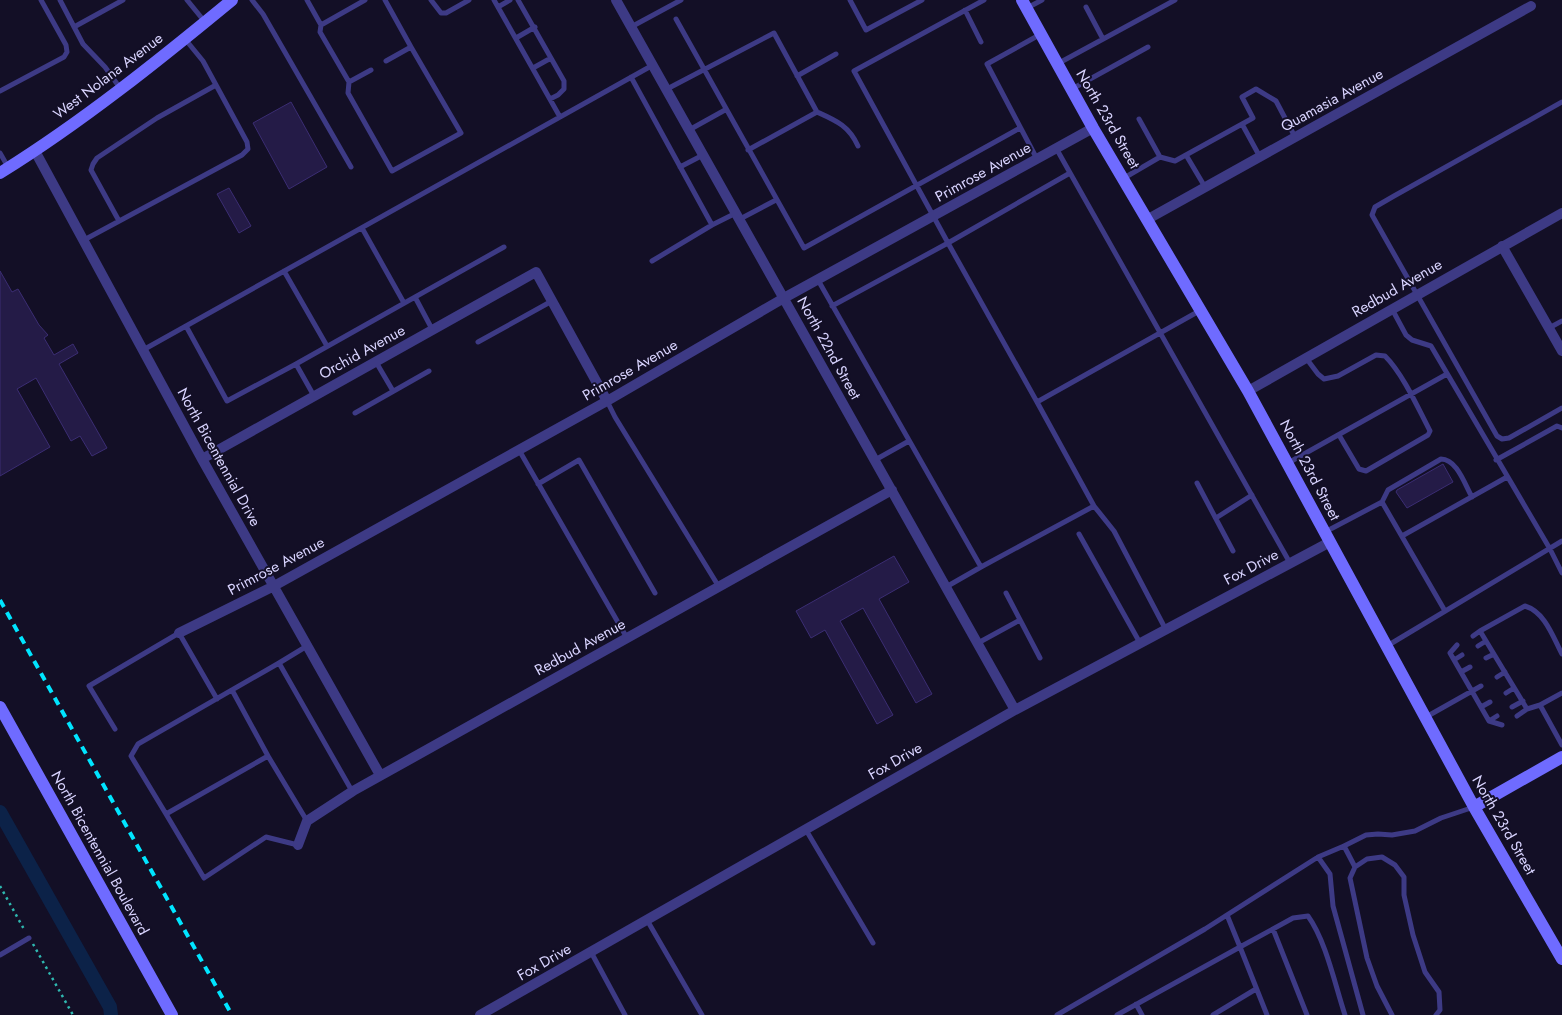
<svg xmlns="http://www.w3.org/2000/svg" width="1562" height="1015" viewBox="0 0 1562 1015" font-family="Jost,sans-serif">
	<rect width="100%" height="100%" fill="#130f26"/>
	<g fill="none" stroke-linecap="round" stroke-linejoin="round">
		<path stroke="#0c2248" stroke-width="14" d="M0,812l110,195 1,8"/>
	</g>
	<path fill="#241b47" stroke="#3b2d73" d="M291,102l36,65 -38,22 -36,-66z
		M229,188l22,38 -12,7 -22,-39z
		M0,271l12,21 6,-3 21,36 9,10 -4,3 10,17 19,-11 5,9 -19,11 48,84 -15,8 -12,-20 -9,5 -35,-63 -19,11 33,58 -50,29z
		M1443,464l10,18 -46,26 -11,-16 1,-2z
		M894,556l15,26 -30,17 53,95 -16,9 -53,-95 -23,13 53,94 -16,9 -52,-94 -14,8 -15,-27z"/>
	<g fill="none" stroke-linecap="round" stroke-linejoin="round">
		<path stroke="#2fb8b0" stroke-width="2.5" stroke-dasharray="2.5 4" stroke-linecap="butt" d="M0,886l25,45
			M33,944l40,71"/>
		<path stroke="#3d3a85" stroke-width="5" d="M60,0l23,44 22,23 15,21
			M187,0l18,22
			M252,0l11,14 88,153
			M307,0l14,25
			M365,0l-44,25 -1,7 29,50 22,-12
			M385,0l26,47 -25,14
			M431,0l10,13h5l23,-13
			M494,0l66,117
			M518,0l46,81v8l-6,6 -8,4
			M850,0l16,30 56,-30
			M498,7l12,-7
			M1086,7l17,32
			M1027,8l15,-8
			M965,10l16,32
			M676,19l128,229 216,-120
			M74,27l49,-27
			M631,27l50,-27
			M516,38l19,-11
			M1059,63l116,-63
			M533,68l18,-10
			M797,76l39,-22
			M631,77l81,148 24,-12
			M349,82l-1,11 44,78 69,-38 -50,-86
			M667,89l107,-56 43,79 -69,38
			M1072,89l76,-42
			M0,91l64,-34 3,-5 -1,-7 -25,-45
			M1562,102l-168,94 -19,11 -3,8 125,221 5,3 7,-1 53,-30
			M817,112c20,9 32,14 41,34
			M1139,119l21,38 15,4 78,-43 -11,-21 14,-8 20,12 19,36
			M1242,124l18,33
			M689,130l36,-20
			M1056,148l234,415
			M0,153l8,14
			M1186,155l19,32
			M1037,159l-50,-95 54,-30
			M680,167l23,-12
			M1070,173l-122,70 89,159 164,-92
			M1124,178l36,-21
			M740,219l36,-19
			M119,221l-28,-51 2,-6 4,-6 60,-40 59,-33
			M362,228l42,75
			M84,240l158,-85 6,-6 -1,-7 -44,-81 -18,-22
			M652,261l60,-36
			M284,271l43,75
			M818,280l163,287 -35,20
			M415,297l17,32
			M832,306l116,-63 -94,-172 130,-71
			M1392,309l14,26 6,5 19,6 119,203 12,24
			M186,326l41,75 69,-37
			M1549,328l13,-7
			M478,342l74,-41
			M143,350l510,-285
			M1306,358l12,16 6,5 14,-3 38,-21 9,1c18,18 33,52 45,75l-2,4 -62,36 -7,-2 -20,-34
			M376,362l17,29
			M314,396l-18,-32 208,-117
			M607,401l8,16 104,170
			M355,413l74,-42
			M519,450l108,188
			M875,460l34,-19
			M1496,460l61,-34 5,2
			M1288,463l159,-89
			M1197,483l36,68
			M538,484l41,-24 76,133
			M1382,502l6,-12 53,-31c16,0 24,26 31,38
			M1094,506l20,25 52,99
			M1216,518l36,-23
			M1325,532l57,-30 63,109
			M1079,534l61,109
			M1402,536l105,-59
			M981,567l113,-61 -57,-104
			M1006,593l34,65
			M1473,636l7,-5
			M978,643l42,-23
			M1457,645l-7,8 39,68 13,4
			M1387,646l175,-105
			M1478,646l8,-5
			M1562,654c-9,-17 -17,-42 -37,-48l-45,25 47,78 13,-4 22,-12
			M1486,658l8,-4
			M1454,660l8,-5
			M279,663l28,-17
			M1461,672l9,-5
			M1497,677l8,-5
			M232,690l36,66
			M1506,693l8,-5
			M1540,705l22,40
			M1481,707l9,-5
			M1512,707l11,-6
			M1517,716l10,-7
			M1426,717l55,-31
			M1489,721l8,-5
			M115,729l-26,-43 90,-53 38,66
			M166,814l38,64 62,-41 32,8
			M307,821l-39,-65 -102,58 -35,-58 7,-12 141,-81 73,128
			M806,830l67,113
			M1318,857l26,-11
			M1355,867l-11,-21 22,-11 12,-1 14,1 23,-4 26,-13 33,-11
			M647,920l55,95
			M1273,929l34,86
			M591,952l34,63
			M0,955l29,-17
			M1136,1004l6,11
			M1057,1015l148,-86 113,-72 12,17 3,32 30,109
			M1117,1015l123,-68 -13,-32
			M1213,1015l43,-26
			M1267,1015l-27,-68 53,-29 15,-2c18,25 27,69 37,99
			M1392,1015l-15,-29 -10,-28 -17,-80 5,-11 12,-8 15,-2 13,8 9,12v18l9,40 12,37 14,20 1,18 -4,5"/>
		<path stroke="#3d3a85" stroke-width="10" d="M616,0l399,710
			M35,151l167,308 178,316
			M1148,219l383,-213
			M1502,246l60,105
			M1248,391l314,-178
			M202,459l334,-187 71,129
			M179,633l95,-47 333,-185 177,-103 309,-170
			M298,845l9,-24 46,-30 539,-301
			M480,1015l535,-305 315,-168"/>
		<path stroke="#6f6bff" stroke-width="12" d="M1022,0l71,128 155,263 226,416 88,152
			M0,173c82,-51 158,-112 232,-173
			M0,707l172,308
			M1474,807l88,-50"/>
		<path stroke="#00e5ff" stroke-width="4" stroke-dasharray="8 6" stroke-linecap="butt" d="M0,600l232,415"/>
	</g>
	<g text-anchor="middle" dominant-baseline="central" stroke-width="4" stroke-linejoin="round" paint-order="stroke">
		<g font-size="15" fill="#d9d4ff" stroke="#130f26">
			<text transform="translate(108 76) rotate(-37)">West Nolana Avenue</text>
			<text transform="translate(1332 100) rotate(-29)">Quamasia Avenue</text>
			<text transform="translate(1108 119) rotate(60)">North 23rd Street</text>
			<text transform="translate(983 172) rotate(-29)">Primrose Avenue</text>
			<text transform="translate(1397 288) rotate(-30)">Redbud Avenue</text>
			<text transform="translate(829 348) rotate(61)">North 22nd Street</text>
			<text transform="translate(362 352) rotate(-29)">Orchid Avenue</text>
			<text transform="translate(630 370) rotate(-30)">Primrose Avenue</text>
			<text transform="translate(219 457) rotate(61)">North Bicentennial Drive</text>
			<text transform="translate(1310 470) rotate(62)">North 23rd Street</text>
			<text transform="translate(276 566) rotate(-28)">Primrose Avenue</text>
			<text transform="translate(1251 567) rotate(-28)">Fox Drive</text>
			<text transform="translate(580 647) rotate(-29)">Redbud Avenue</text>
			<text transform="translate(895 761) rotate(-30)">Fox Drive</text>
			<text transform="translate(1504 825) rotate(60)">North 23rd Street</text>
			<text transform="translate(100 853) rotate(61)">North Bicentennial Boulevard</text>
			<text transform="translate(544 962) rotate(-30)">Fox Drive</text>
		</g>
	</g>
</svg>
